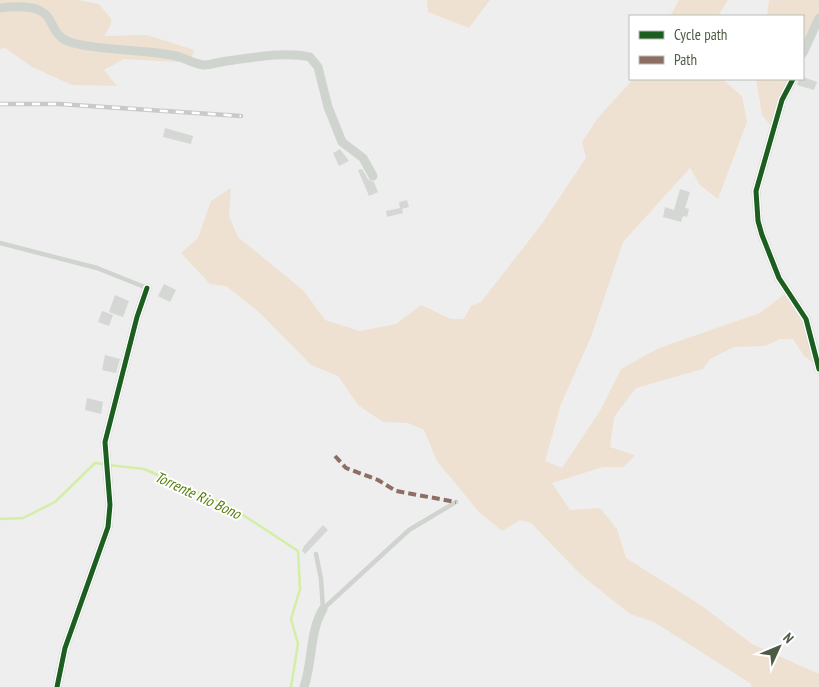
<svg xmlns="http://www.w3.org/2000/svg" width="819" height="687" viewBox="0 0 819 687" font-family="'PT Sans Narrow',sans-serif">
	<rect width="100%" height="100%" fill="#eeeeef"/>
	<path fill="#efe1d1" d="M0,0h79l20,4c13,17 17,13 5,32l43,-1 47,15 -3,10 -15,2 -52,-3 -20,11 13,16 -45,-1 -40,-18 -27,-19 -5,1z
		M427,0h63l-21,28 -41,-16z
		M679,0h49l-10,16h-48z
		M769,0h50v13l-16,33v-30h-36z
		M633,79h89l20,17 5,26 -29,77 -18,-14 -10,-17 -67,74 -32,95 -30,67 -16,57 17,7 39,-59 20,-40 38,-21 101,-35 26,-20 16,23 13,48 -11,-8 -11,-17h-13l-15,7 -31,1 -24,12 -7,10 -67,19 -22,29 -4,30 25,8 -11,12h-21l-51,16 18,27 30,-2 17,21 9,29 76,48 50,38 67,30v13h-67l-2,-4 -96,-61 -24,-8 -49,-39 -50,-52 -11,-3 -18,11 -24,-20 -41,-50 -13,-31 -16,-7 -25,-1 -25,-17 -20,-29 -27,-11 -52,-53 -33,-26 -16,-2 -29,-31 17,-15 13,-37 20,-13 -2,28 9,21 66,54 21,29 35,11 36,-7 25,-19 30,14h13l7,-13 10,-4 60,-77 45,-67 -4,-16 15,-23z
		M756,79h32l-16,48 -10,-12z"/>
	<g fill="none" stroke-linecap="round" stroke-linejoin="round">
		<path stroke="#d3eea5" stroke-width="2.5" d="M109,465l35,4 87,38 67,44 2,38 -9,30 7,25 -7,43
			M0,519l23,-1 32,-16 40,-39 9,1"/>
	</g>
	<path fill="#d5d7d4" d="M803,77l14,5 -3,8 -17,-5 2,-6z
		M165,128l28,8 -2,8 -28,-7z
		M340,149l9,12 -10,5 -6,-13z
		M362,169l6,10 6,3 4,10 -9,4 -11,-26z
		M680,189l10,3 -5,16 4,1 -2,8 -4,-1 -2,6 -18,-5 2,-10 9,3z
		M407,200l2,7 -7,2 1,4 -16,4 -1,-6 14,-3 -1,-6z
		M164,284l12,6 -6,12 -12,-6z
		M115,295l14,6 -6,16 -14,-5z
		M102,311l11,4 -4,11 -11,-4z
		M105,355l15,4 -4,14 -14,-3z
		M87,398l16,4 -2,12 -16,-4z
		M323,525l5,5 -23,24 -3,-3 2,-5z"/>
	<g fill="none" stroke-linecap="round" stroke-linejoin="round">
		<path stroke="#d0d4cf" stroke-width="4.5" d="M0,243l97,25 50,20
			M316,554l5,25 2,30
			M323,609l86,-79 47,-28"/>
		<path stroke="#d0d4cf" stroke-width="9" d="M0,8c68,-8 39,26 73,35 32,8 66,6 98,12 11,1 22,9 33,10 7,0 15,-3 23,-4 24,-3 59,-10 83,-4l8,10 10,40 14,35 21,16 10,18
			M803,53l16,-35
			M793,79l-11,21 -26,91 2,30 4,14 17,43 27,41 13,50
			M57,687l8,-39 43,-121 2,-22 -5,-63 32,-125 10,-29
			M304,687c9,-26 5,-54 19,-78"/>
		<g stroke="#c8cac7" stroke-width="4.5">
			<path id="rail" d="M0,104h59l182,12"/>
		</g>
		<use href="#rail" stroke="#fff" stroke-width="2.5" stroke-dasharray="8" stroke-linecap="butt"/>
		<path stroke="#8d6e63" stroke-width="4" stroke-dasharray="8 4" stroke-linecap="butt" d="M335,456l11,12 32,12 18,11 60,11"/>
		<g stroke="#fff" stroke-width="8">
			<path id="cycleway" d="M793,79l-11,21 -26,91 2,30 4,14 17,43 27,41 13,50
				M57,687l8,-39 43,-121 2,-22 -5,-63 32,-125 10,-29"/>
		</g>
		<use href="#cycleway" stroke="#1b5e20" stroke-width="5"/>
	</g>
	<g text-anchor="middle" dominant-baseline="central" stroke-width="4" stroke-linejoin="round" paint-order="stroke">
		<g font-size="15" font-style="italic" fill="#547e0b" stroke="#fff">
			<text transform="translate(198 495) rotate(25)">Torrente Rio Bono</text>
		</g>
	</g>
	<rect x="629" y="15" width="175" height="65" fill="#ffffff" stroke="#b8bdb5"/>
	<rect x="639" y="31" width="25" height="8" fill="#1b5e20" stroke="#b8bdb5"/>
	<text x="674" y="40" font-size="15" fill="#4d5b45">Cycle path</text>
	<rect x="639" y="56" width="25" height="8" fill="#8d6e63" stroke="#b8bdb5"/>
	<text x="674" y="65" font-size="15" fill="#4d5b45">Path</text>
	<g transform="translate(779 647) rotate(46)" stroke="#ffffff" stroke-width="4" paint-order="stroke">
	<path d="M0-4L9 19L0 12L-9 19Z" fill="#4d5b45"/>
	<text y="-8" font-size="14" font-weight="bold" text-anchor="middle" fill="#4d5b45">N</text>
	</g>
</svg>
